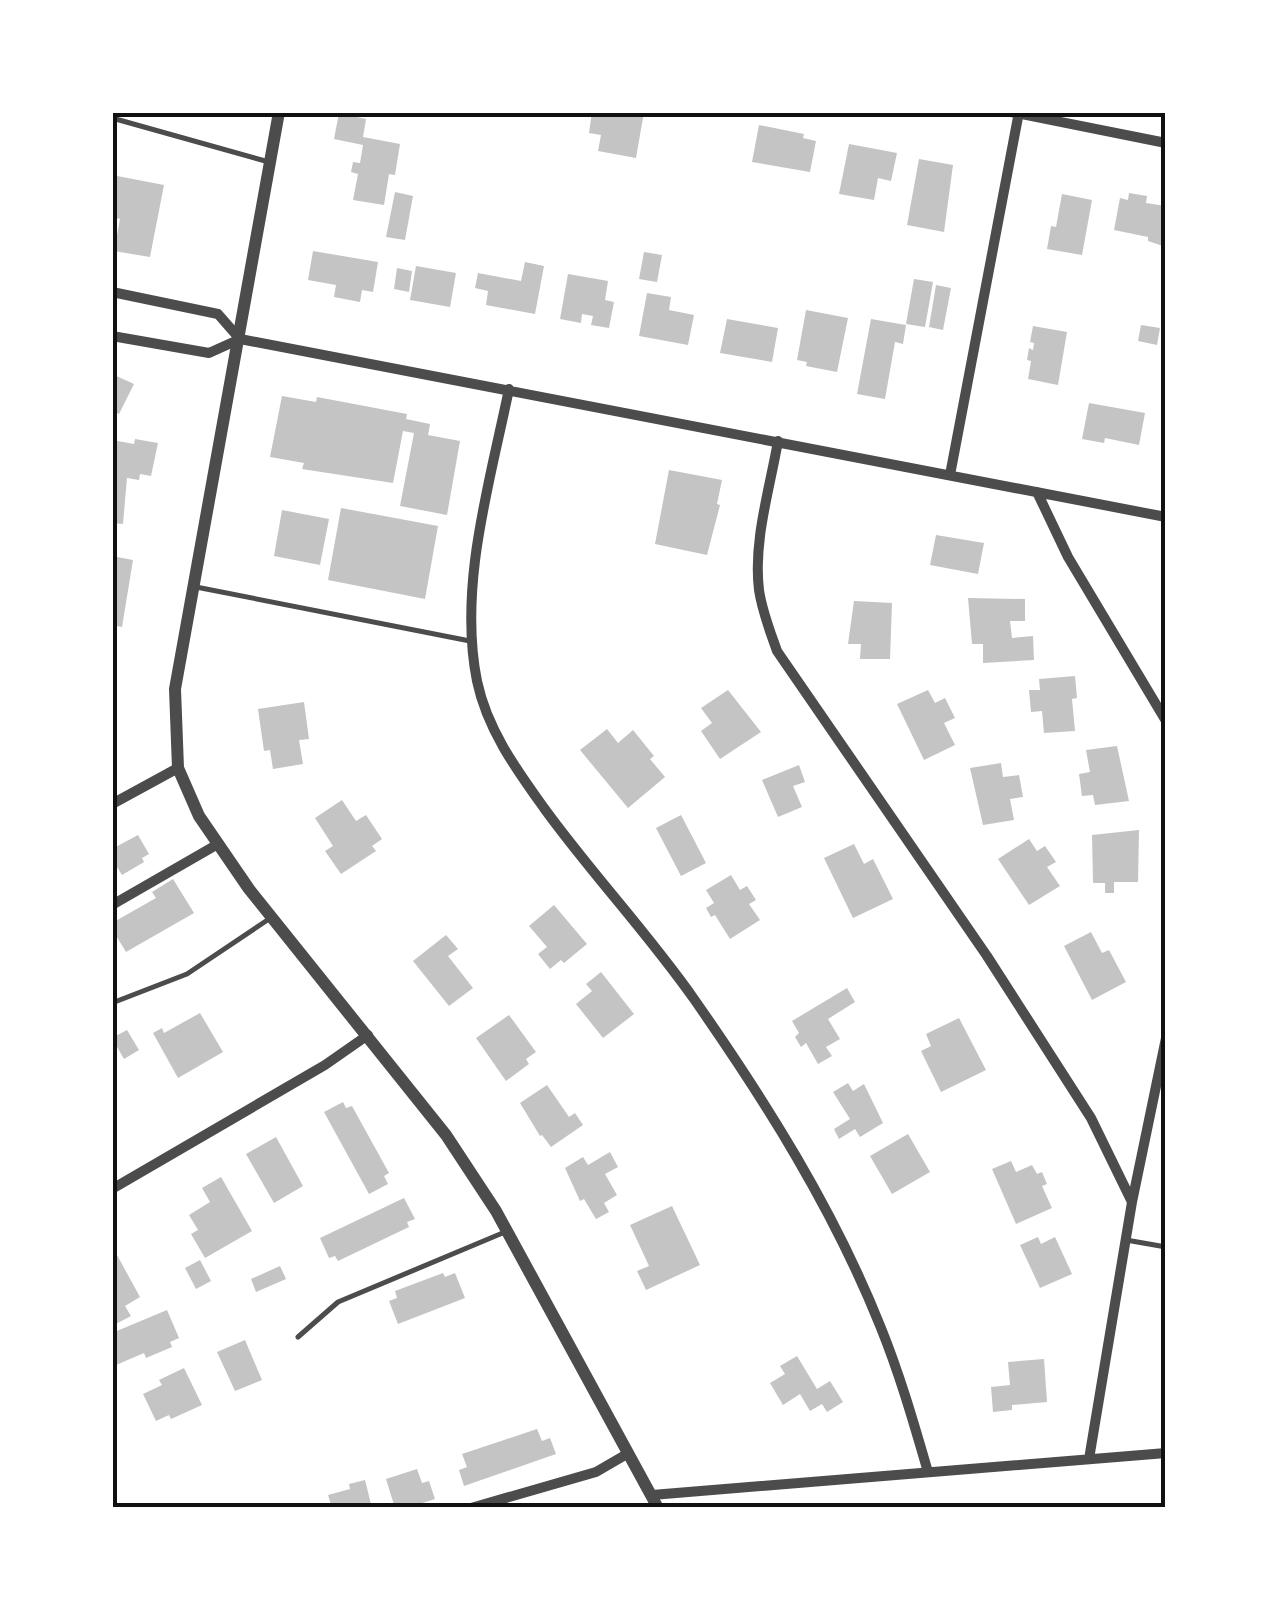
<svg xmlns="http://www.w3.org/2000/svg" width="1278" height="1620" viewBox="0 0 1278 1620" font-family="Mulish,sans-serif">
	<rect width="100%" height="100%" fill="#fff"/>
	<path fill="#c4c4c4" d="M592,112h52l-8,46 -38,-7 3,-16 -12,-2z
		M339,113l27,6 -3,18 37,7 -5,31 -6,-1 -5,31 -31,-5 5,-26 -7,-2 2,-10 7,1 3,-18 -29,-6z
		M759,125l45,9 -1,4 13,3 -6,31 -58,-10z
		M849,144l48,9 -6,28 -13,-3 -4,22 -35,-6z
		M919,159l34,6 -9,67 -37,-7z
		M112,175l52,10 -14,72 -36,-6 6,-32 -8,-2z
		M395,192l18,4 -8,44 -19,-3z
		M1129,193l18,3 -1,7 20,3v41l-18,-6v-4l-34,-7 6,-32 8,2z
		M1062,194l30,6 -10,55 -35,-6 4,-23 5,1z
		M313,251l65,11 -5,30 -11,-2 -2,12 -26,-5 2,-12 -28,-5z
		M644,252l18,3 -5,27 -18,-3z
		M525,262l19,4 -9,48 -49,-9 2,-14 -13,-3 3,-15 43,8z
		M416,266l40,7 -6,34 -40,-7z
		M397,268l15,3 -3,21 -15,-3z
		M568,274l40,7 -3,19 9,2 -5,26 -18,-3 2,-9 -11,-2 -1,9 -21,-4z
		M914,279l19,3 -8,45 -19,-3z
		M936,285l15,3 -8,42 -14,-3z
		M647,293l24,4 -2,13 25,5 -6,30 -49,-9z
		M806,310l42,8 -11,54 -31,-6 1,-4 -10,-2z
		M727,319l51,9 -6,34 -52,-9z
		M871,319l35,6 -3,19 -8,-2 -10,57 -28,-5z
		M1141,325l19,3 -3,17 -19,-4z
		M1033,326l34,6 -9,53 -30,-6 3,-18 -4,-1 2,-12 4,2 1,-7 -4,-1z
		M112,374l22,10 -15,30 -7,-3z
		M282,396l34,6 1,-5 90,17 -1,5 24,5 -2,11 32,6 -13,74 -47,-9 14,-73 -11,-2 -10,52 -91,-14 2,-6 -34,-6z
		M1089,403l56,10 -6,32 -34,-7 -1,5 -22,-4z
		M135,439l23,4 -7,33 -11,-2 -1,6 -12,-2 -4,46 -11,-1v-83l22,4z
		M669,470l53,10 -5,24 3,1 -13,50 -52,-11z
		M341,508l97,18 -13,73 -97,-19z
		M282,510l47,9 -9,46 -46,-9z
		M936,535l48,8 -6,31 -48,-9z
		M112,556l21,4 -11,67 -10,-2z
		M968,598l57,1v22h-15l2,17 21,-2 1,24 -51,3v-19h-11z
		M854,601l38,2 -2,56h-30l1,-15h-13z
		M1075,676l2,22 -5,1 3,32 -31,2 -2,-22 -11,1 -2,-22h11l-1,-11z
		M728,690l33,42 -41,27 -19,-28 11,-8 -11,-15z
		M928,690l7,13 10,-5 10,20 -11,5 11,22 -31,15 -27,-56z
		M304,702l5,37 -10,1 4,24 -30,5 -3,-19 -6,1 -6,-42z
		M607,729l11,14 15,-13 21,26 -4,3 15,18 -37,31 -48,-58z
		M1117,746l12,55 -34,4 -2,-10 -11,1 -3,-22 11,-2 -4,-22z
		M1001,763l2,14 16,-2 4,22 -13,2 4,21 -31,5 -13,-57z
		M799,765l6,17 -12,4 9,21 -24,10 -16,-37z
		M342,800l14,21 10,-6 16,24 -10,7 4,5 -35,23 -16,-23 8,-5 -18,-28z
		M681,815l25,48 -25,13 -25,-48z
		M1139,830l-1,52h-24v11h-9v-10h-12l-1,-48z
		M138,835l11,19 -7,4 2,4 -22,13 -10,-16v-10z
		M1029,839l8,12 8,-5 11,16 -9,5 13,19 -31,19 -31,-46z
		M854,844l10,20 9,-5 20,40 -40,19 -29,-60z
		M731,875l9,15 7,-4 9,14 -7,4 11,16 -30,19 -15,-24 -4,2 -5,-9 8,-5 -8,-13z
		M173,879l21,34 -68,39 -14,-23v-6l44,-25 -4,-6z
		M554,905l33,39 -23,19 -3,-3 -11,9 -12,-15 9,-7 -18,-21z
		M1091,932l11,21 7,-3 17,32 -34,18 -28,-54z
		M446,935l12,14 -10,7 25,32 -24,18 -36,-45z
		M601,972l33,42 -31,24 -27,-34 16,-13 -6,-7z
		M847,988l8,14 -27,17 12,20 -14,8 6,9 -14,8 -12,-21 -5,4 -6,-10 4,-4 -7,-12z
		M200,1013l23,39 -45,26 -25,-45 9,-5 2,5z
		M509,1015l27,37 -10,7 3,5 -23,17 -30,-43z
		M959,1018l27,52 -45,22 -20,-41 10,-5 -5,-12z
		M127,1030l12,20 -15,9 -12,-21z
		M848,1083l5,8 11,-7 19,39 -23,14 -5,-8 -16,10 -5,-10 16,-10 -17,-27z
		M547,1085l22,32 6,-4 8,12 -32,22 -9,-12 -2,1 -20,-33z
		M343,1102l3,6 6,-2 37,67 -5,3 4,8 -19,10 -45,-82z
		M908,1134l22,38 -38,22 -22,-38z
		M276,1137l27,49 -29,17 -28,-49z
		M610,1152l8,15 -13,7 12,21 -13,8 5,9 -13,7 -12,-20 -4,2 -15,-33 18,-11 5,8z
		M1011,1161l5,11 16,-7 5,9 5,-2 5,12 -5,2 10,22 -36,16 -24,-55z
		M221,1177l31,54 -47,27 -14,-24 7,-4 -9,-15 21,-13 -8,-14z
		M404,1198l11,21 -8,3 2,5 -71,34 -3,-5 -6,2 -9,-20z
		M672,1206l28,59 -54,25 -9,-19 12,-5 -19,-41z
		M1038,1237l3,7 14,-7 17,37 -32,14 -20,-43z
		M117,1255l23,42 -15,9 6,10 -19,10v-69z
		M200,1260l11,21 -15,8 -11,-21z
		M280,1266l6,13 -30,13 -5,-13z
		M443,1273l2,4 10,-4 10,25 -67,26 -9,-23 8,-3 -2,-7z
		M167,1310l12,28 -9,4 2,5 -26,11 -2,-5 -28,12 -4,-9v-23z
		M245,1340l17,40 -27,11 -18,-39z
		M797,1356l20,33 13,-8 13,21 -16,10 -5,-8 -12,7 -10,-17 -17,11 -13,-22 15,-9 -5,-8z
		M1044,1359l3,43 -35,3v5l-19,2 -2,-25 19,-2 -2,-23z
		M184,1368l18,37 -31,14 -2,-4 -13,6 -13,-27 19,-9 -3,-5z
		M537,1429l5,12 8,-3 6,16 -92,32 -5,-16 8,-3 -5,-13z
		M417,1469l5,14 7,-2 6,18 -28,9h-12l-9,-29z
		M365,1480l7,28h-40l-4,-13 22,-6 -1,-5z"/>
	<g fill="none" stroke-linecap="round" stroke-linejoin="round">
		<path stroke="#4c4c4c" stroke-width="5" d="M112,118l157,44
			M196,587l274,54
			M112,1003l75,-29 82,-55
			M1126,1240l40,7
			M298,1337l40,-35 167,-70"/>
		<path stroke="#4c4c4c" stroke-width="10" d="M1011,112l155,31
			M112,292l106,22 21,24
			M112,336l97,17 31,-14
			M240,339l926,178
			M509,389c-19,93 -51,197 -32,292 10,48 39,88 67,127 47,65 103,124 150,191 72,103 140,211 187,329 19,47 33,96 47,144
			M778,441c-8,47 -25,100 -19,149 3,21 11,41 18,61l210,305 104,162 41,84
			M950,475l69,-363
			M1037,492l31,65 98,164
			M112,804l66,-36
			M112,905l106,-61
			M112,1189l213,-124 43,-30
			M1089,1459l43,-257 34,-164
			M652,1495l514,-42
			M471,1508l125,-36 31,-18"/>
		<path stroke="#4c4c4c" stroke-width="12" d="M279,112l-104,577 3,79 21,48 50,73 197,246 50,76 162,297"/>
	</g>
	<rect width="1278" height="1620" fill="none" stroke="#ffffff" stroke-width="230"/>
	<rect x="115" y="115" width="1048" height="1390" fill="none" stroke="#111" stroke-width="4"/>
</svg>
